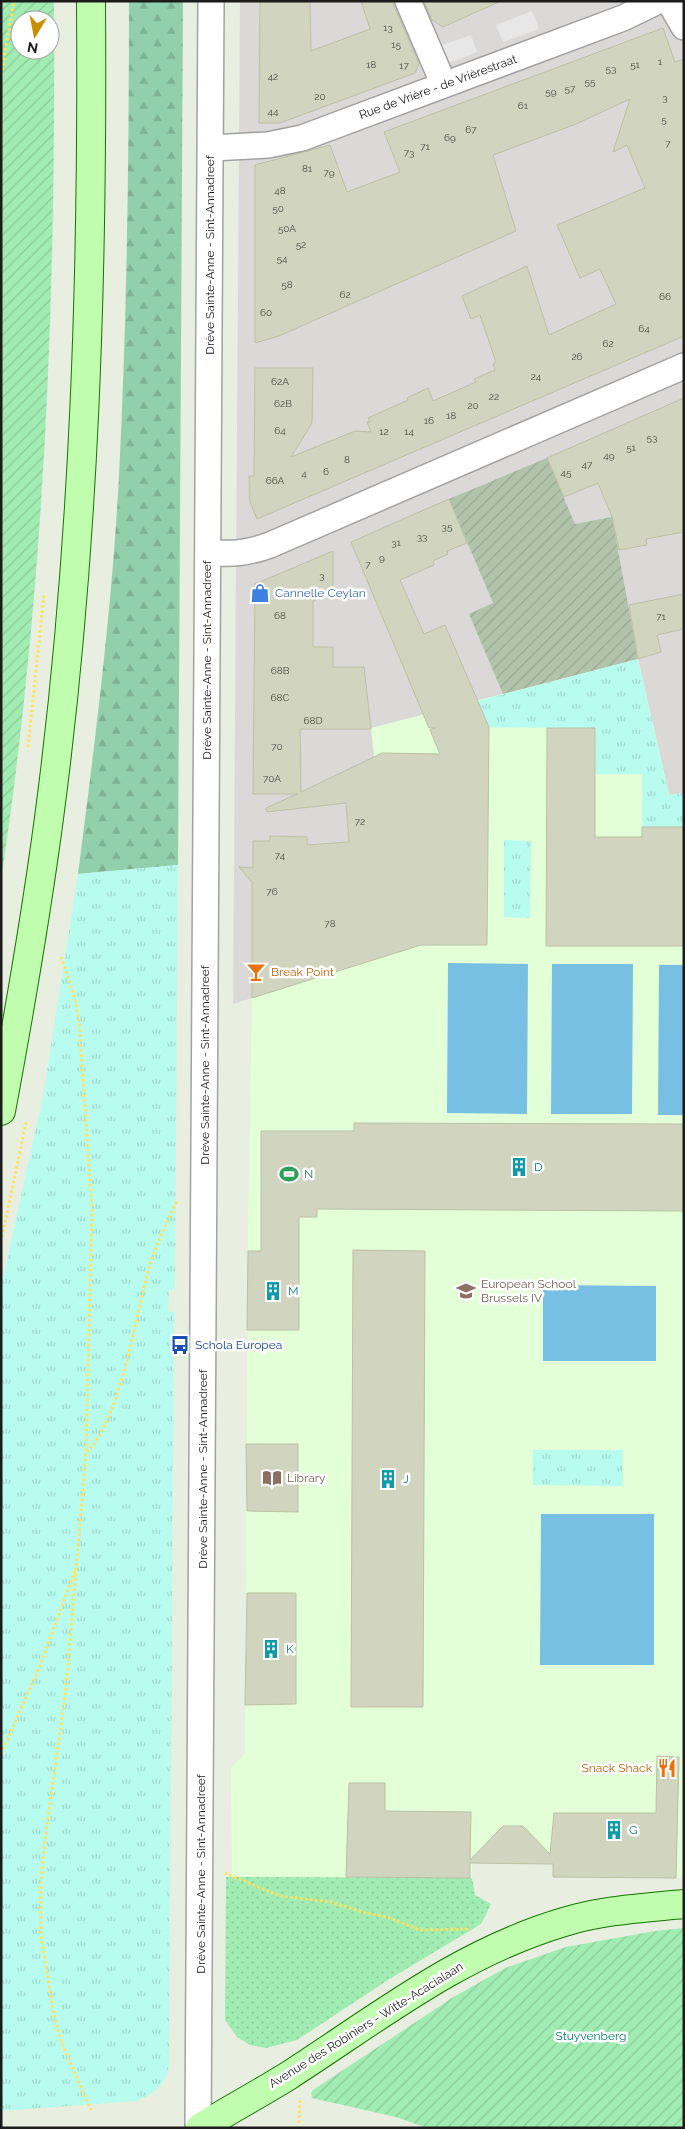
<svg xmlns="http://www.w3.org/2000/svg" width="685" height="2129" viewBox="0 0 685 2129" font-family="Raleway,sans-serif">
	<defs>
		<pattern id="construction-furrows" width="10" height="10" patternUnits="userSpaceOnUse" patternTransform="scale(1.25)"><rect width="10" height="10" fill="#b2c3ab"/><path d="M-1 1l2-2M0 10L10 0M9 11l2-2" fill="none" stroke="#98a793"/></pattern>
		<pattern id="grass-dots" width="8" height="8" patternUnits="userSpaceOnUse" patternTransform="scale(1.25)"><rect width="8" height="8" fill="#a1ecb2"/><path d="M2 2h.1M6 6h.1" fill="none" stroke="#8aca98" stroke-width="1.8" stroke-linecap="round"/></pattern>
		<pattern id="forest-firs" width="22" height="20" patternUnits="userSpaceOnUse" patternTransform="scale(1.25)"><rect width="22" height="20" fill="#92d0ac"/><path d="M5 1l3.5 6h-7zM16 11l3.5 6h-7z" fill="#7db293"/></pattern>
		<pattern id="park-tufts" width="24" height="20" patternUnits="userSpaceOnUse" patternTransform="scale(1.25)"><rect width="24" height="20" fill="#b8fcef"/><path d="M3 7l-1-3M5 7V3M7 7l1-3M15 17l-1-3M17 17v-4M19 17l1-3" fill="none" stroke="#9ed7cc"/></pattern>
		<pattern id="garden-furrows" width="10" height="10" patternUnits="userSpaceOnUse" patternTransform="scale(1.25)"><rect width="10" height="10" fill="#a1ecb2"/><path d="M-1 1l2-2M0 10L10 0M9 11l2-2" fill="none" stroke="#8aca98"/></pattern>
	</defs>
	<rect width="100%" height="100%" fill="#e8eee0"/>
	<path fill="#dad9d8" d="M240,1h444v792l-15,2 -31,-136 -160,42 -80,170 -94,111 -71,22z"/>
	<path fill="#e3ffd8" d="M638,659l31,136 15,-2v1085l-131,-1v-22h-19v9h-44v-9h-18v23l-240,-1 -1,-109 14,-15 3,-516 4,-239 161,-51 -39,-190 -3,-29z"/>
	<path fill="url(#construction-furrows)" d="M547,458l28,66 37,-7 26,142 -135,35 -34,-80 24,-11 -44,-104z"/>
	<path fill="url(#grass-dots)" d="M226,1877l246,1 3,17 16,9 -10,20 -93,56 -91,60 -31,8 -16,-3 -13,-8 -12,-17z"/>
	<path fill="url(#forest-firs)" d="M129,1h54l-5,864 -100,9c17,-132 34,-265 41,-398 8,-158 10,-316 10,-475z"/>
	<path fill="url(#park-tufts)" d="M638,659l31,136 15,-2v34h-42v-53h-47v-46l-154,-1 37,-26z
		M504,840l27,1 -1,77 -26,-1z
		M178,865l-3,424 -6,1 -1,21 6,1 -5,753c-3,20 -14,28 -33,36l-135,10v-824l42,-191 35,-222z
		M533,1450h90v36l-90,-1z"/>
	<path fill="url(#garden-furrows)" fill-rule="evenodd" d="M1,1h53c2,293 -9,588 -53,879zM20,20h30v30h-30z
		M684,1928v200h-257l-31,-11 -84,-19 -1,-5 2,-3 139,-92 53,-30 61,-21 89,-16z"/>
	<path fill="#78c0e3" d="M448,963l80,1 -1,150 -80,-1z
		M552,964h81l-1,150h-81z
		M659,965h25v150h-26z
		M543,1285l113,1v75h-113z
		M541,1514h113v151h-114z"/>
	<path fill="#e7e7e7" d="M532,11l7,18 -36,13 -7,-17z
		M471,35l6,17 -28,11 -7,-18z"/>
	<path fill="#d1d5c0" stroke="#bbc0a2" d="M260,1h50l1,50 59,-22 -9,-28h31l27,63 -4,9 -135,50h-21z
		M424,1h77l-58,26 -11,-7z
		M663,28l12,34 9,-3v277l-427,183 -7,-17 -1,-26h5l1,-108h58l-1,55 -21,34 64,-26 16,1 -4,-10h3l-2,-4 40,-18 -1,-2 21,-10 5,13 43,-19 -2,-3 21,-9 -2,-6 3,-2 -16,-47 -9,4 -9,-23 65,-30 22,69 67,-31 -16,-35 -20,9 -23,-53 88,-37 -18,-43 -14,7 17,-53 -54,25 -83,31 23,76 -237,105 -24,7v-178l75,-20 17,47 53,-20 -16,-40z
		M684,398v134l-38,7 1,6 -28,5 -7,-33 -14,-34 -34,14 -17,-39z
		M449,499l18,44 -20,8 1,3 -15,7 1,4 -34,15 24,54 21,-9 44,102 -2,218h-66l-169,53v-116l-13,-15 14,1v-27h17v-5l37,1v8l42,-3 -3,-39 -79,9 -1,-4 31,-14h-44l2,-210 78,-33v40l-20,10v46h20v20h31l7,62h-71l1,63 81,-39 58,1 -10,-24 5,-2h-6l-78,-186z
		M684,594v35l-27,6 4,17 -23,7 -9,-54z
		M547,728h48v109h47v-10h42v119h-138z
		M354,1123l330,1v87l-367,-2v8h-18v113h-52l1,-79h13v-120h93z
		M353,1250l72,1 -2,456h-72z
		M246,1444h52v68l-51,-1z
		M247,1593h49v111l-51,1z
		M657,1756l22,1 -3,121 -123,-1v-13l-83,-1v15l-124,-1 3,-94h36v28l86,1 -1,48 33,-34h20l27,28 4,-41h102z"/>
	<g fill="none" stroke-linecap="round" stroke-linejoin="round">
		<g stroke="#a2a2a2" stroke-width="28">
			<path id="street" d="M408,1l36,84
				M669,1l15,26
				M211,148l57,-3 34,-7 321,-120 35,-17
				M208,552c23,3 40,1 62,-7l414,-179
				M198,2128l13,-2127"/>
		</g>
		<g stroke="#147500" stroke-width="30">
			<path id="secondary" d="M1,1111c18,-97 35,-195 48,-293 36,-270 44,-544 42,-817
				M200,2128c29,-18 59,-34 88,-52 90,-58 171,-123 276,-154 38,-12 80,-14 120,-18"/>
		</g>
		<path stroke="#ffe260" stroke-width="3" stroke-dasharray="2.5 2.5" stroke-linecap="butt" d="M1,75l13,-74
			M1,108v43
			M28,747l16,-153
			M61,957l14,41 4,23 13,187 -6,245 -20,235 -22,160 -3,35v53l13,79 7,26 30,69
			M1,1242l25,-120
			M87,1452c35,-36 48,-136 63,-187 7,-22 17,-43 27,-64
			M1,1754l39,-88 36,-98
			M225,1873l55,23 51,6 35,11 21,4 33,13 51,-1
			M299,2123l1,-24"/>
		<use href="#street" stroke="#fff" stroke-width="25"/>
		<use href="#secondary" stroke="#c1fdaf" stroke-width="28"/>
	</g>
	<defs>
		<g id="shop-bare" transform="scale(1.5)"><path d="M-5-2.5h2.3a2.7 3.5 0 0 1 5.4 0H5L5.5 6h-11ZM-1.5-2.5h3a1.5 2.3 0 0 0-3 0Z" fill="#3f7fe0" stroke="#fff" stroke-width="2.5" paint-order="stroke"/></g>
		<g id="bar-bare" transform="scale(1.5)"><path d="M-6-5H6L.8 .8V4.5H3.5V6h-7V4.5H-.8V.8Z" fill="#e8710a" stroke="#fff" stroke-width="2.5" paint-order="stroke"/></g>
		<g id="building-bare" transform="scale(1.5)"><path d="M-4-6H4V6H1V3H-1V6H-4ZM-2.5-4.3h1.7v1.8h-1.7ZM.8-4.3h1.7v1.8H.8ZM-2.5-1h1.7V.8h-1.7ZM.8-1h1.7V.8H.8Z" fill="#0f9aa8" stroke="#fff" stroke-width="2.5" paint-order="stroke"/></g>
		<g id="stadium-bare" transform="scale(1.5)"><path d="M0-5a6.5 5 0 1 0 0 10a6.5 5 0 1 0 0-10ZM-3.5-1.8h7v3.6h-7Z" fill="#2e9e5b" stroke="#fff" stroke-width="2.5" paint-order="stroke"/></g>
		<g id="school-bare" transform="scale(1.5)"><path d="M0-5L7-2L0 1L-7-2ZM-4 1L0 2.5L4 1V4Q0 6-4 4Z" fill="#8d6e63" stroke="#fff" stroke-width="2.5" paint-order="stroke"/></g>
		<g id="bus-bare" transform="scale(1.5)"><path d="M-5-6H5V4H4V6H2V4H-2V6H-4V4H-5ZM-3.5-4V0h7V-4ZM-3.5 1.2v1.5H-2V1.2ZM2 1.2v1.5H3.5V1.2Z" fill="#1a4fb4" stroke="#fff" stroke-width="2.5" paint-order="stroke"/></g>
		<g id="library-bare" transform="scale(1.5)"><path d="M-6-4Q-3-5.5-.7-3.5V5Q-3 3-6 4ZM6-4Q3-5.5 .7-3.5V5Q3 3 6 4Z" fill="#8d6e63" stroke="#fff" stroke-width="2.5" paint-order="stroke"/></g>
		<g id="restaurant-bare" transform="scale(1.5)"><path d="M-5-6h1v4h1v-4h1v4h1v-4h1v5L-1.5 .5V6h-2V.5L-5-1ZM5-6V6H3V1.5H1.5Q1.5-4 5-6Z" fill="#e8710a" stroke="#fff" stroke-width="2.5" paint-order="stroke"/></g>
	</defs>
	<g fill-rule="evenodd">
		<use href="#shop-bare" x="260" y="593"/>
		<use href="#bar-bare" x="256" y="972"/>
		<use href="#building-bare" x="519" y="1167"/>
		<use href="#stadium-bare" x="289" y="1174"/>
		<use href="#building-bare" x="273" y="1291"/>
		<use href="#school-bare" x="466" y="1291"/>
		<use href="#bus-bare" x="180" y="1345"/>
		<use href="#library-bare" x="272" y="1478"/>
		<use href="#building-bare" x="388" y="1479"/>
		<use href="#building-bare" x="271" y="1649"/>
		<use href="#restaurant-bare" x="667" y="1768"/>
		<use href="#building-bare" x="614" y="1830"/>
	</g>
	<g text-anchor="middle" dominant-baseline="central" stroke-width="5" stroke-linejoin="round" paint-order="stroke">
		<g font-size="10" fill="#484a44">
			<text x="388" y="27">13</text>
			<text x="396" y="44">15</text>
			<text x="660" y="61">1</text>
			<text x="371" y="64">18</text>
			<text x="635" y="64">51</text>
			<text x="404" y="65">17</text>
			<text x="611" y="68">53</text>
			<text x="273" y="76">42</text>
			<text x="590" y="81">55</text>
			<text x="570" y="88">57</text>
			<text x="551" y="91">59</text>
			<text x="320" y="96">20</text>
			<text x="665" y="97">3</text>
			<text x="523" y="105">61</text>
			<text x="273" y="111">44</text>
			<text x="664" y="119">5</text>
			<text x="471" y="129">67</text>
			<text x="450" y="137">69</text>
			<text x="668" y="143">7</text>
			<text x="425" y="146">71</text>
			<text x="409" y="152">73</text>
			<text x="307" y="168">81</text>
			<text x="329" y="172">79</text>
			<text x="280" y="190">48</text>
			<text x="278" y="208">50</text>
			<text x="287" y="228">50A</text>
			<text x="301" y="244">52</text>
			<text x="282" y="258">54</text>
			<text x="287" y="284">58</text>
			<text x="345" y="294">62</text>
			<text x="665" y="296">66</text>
			<text x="266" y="312">60</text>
			<text x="644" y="328">64</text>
			<text x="608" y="343">62</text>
			<text x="577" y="356">26</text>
			<text x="536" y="376">24</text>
			<text x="280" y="381">62A</text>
			<text x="494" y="396">22</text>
			<text x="283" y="403">62B</text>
			<text x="473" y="405">20</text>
			<text x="451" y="415">18</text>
			<text x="429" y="420">16</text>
			<text x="280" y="430">64</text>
			<text x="384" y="431">12</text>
			<text x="409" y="431">14</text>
			<text x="652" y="437">53</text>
			<text x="631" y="447">51</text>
			<text x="609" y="455">49</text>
			<text x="347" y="459">8</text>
			<text x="587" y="464">47</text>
			<text x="326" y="471">6</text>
			<text x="566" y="472">45</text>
			<text x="304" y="473">4</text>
			<text x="275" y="480">66A</text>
			<text x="447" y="526">35</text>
			<text x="422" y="536">33</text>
			<text x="396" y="542">31</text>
			<text x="382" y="557">9</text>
			<text x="368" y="564">7</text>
			<text x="322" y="575">3</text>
			<text x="280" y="615">68</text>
			<text x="661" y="616">71</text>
			<text x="280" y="670">68B</text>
			<text x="280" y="697">68C</text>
			<text x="313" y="720">68D</text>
			<text x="277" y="746">70</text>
			<text x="272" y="778">70A</text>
			<text x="360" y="821">72</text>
			<text x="280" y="855">74</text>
			<text x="272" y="891">76</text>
			<text x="330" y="923">78</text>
		</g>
		<g font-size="12" fill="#1b1b1b" stroke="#fff">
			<text transform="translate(438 87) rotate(-20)">Rue de Vrière - de Vrièrestraat</text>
			<text transform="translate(210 255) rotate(-90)">Drève Sainte-Anne - Sint-Annadreef</text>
			<text transform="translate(207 660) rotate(-90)">Drève Sainte-Anne - Sint-Annadreef</text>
			<text transform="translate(205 1065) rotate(-90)">Drève Sainte-Anne - Sint-Annadreef</text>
			<text transform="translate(203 1469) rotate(-90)">Drève Sainte-Anne - Sint-Annadreef</text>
			<text transform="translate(201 1874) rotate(-90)">Drève Sainte-Anne - Sint-Annadreef</text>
			<text transform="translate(366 2025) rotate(-32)">Avenue des Robiniers - Witte-Acacialaan</text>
		</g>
		<g font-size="12" fill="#366cbe" stroke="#fff" text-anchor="start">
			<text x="275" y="593">Cannelle Ceylan</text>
		</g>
		<g font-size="12" fill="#c56008" stroke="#fff" text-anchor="start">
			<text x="271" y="972">Break Point</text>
			<text x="652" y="1768" text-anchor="end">Snack Shack</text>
		</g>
		<g font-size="12" fill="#0d838f" stroke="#fff" text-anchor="start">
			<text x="534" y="1167">D</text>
			<text x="288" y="1291">M</text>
			<text x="403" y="1479">J</text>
			<text x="286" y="1649">K</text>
			<text x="629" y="1830">G</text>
		</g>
		<g font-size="12" fill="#27864d" stroke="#fff" text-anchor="start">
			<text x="304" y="1174">N</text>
		</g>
		<g font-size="12" fill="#785e54" stroke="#fff" text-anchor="start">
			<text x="481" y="1284">European School<tspan x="481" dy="14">Brussels IV</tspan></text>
			<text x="287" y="1478">Library</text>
		</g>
		<g font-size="12" fill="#164399" stroke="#fff" text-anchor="start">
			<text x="195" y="1345">Schola Europea</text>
		</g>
		<g font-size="12" fill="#057e66" stroke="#fff">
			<text x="591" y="2036">Stuyvenberg</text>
		</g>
	</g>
	<rect width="685" height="2129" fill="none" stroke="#1b1b1b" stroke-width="5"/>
	<g transform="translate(35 35) rotate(190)"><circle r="24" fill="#ffffff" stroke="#a4a4a4"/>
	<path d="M0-4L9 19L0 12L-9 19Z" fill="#c78e00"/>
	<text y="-8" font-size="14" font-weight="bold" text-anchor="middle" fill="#1b1b1b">N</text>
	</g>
</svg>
